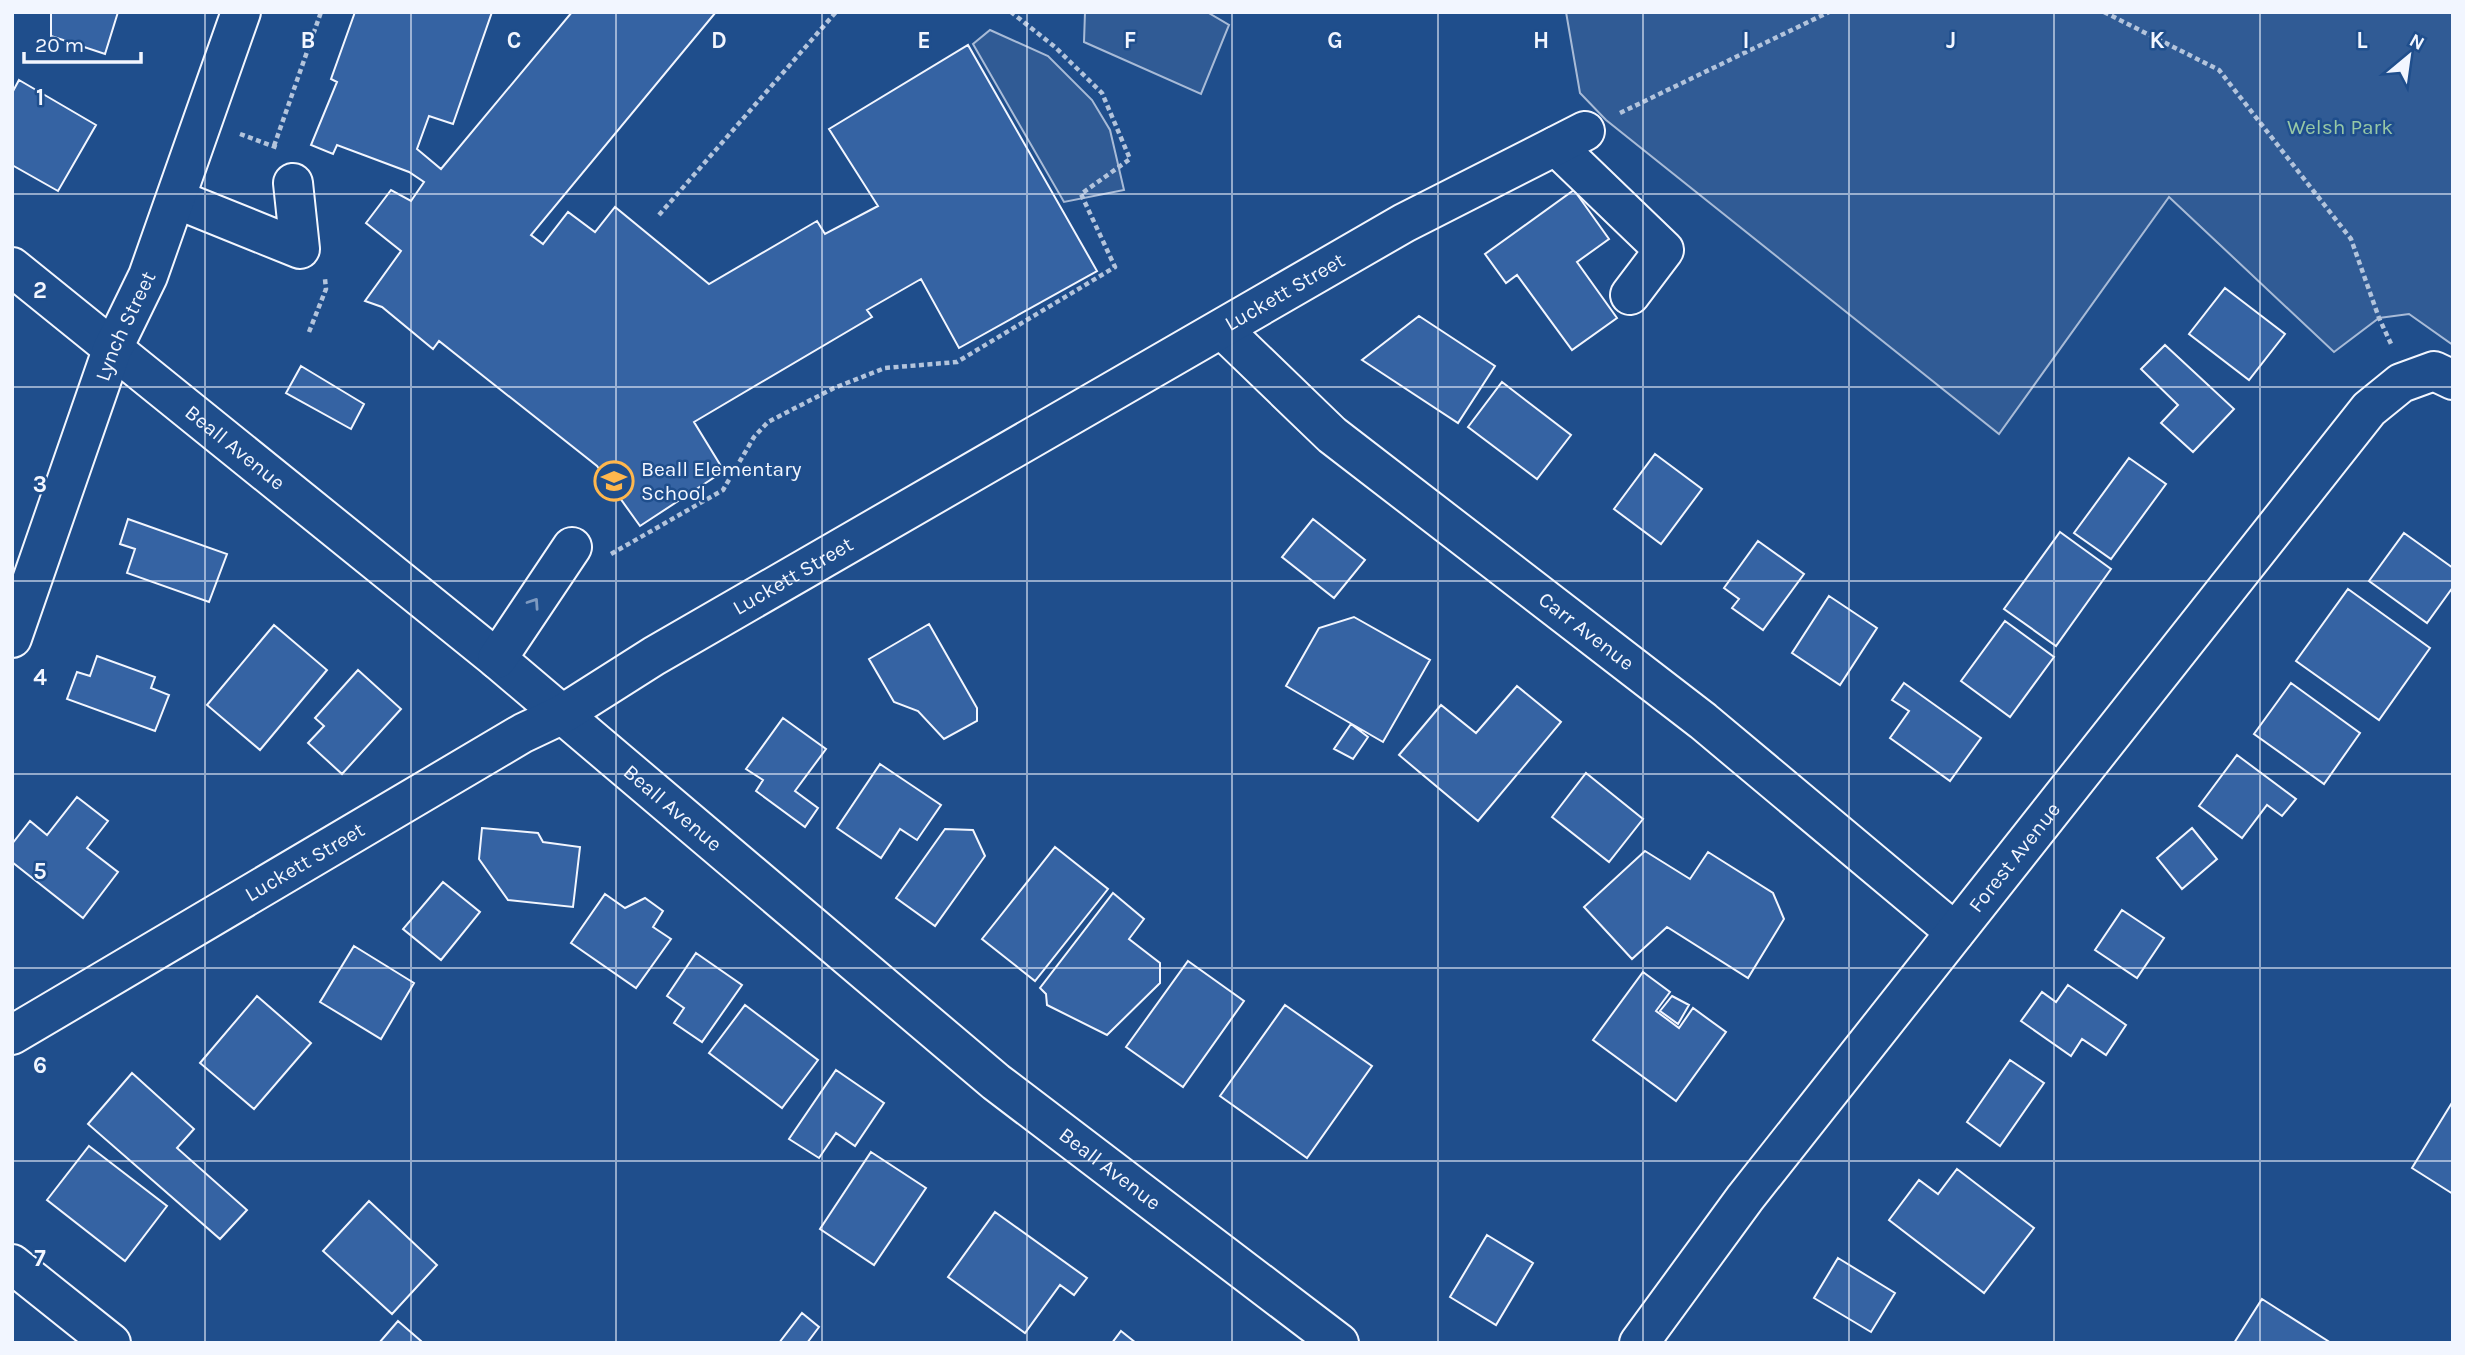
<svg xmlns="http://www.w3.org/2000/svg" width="2465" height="1355" viewBox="0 0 2465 1355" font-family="Karla,sans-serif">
	<rect width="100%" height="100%" fill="#1f4e8c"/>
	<path fill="#305b95" stroke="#a8bbd7" stroke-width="2" d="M1085,12h122l22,13 -28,69 -117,-52z
		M1566,12h887v333l-44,-31 -30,4 -45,34 -165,-155 -170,237 -393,-314 -26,-27z
		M990,30l58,26 44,44 18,30 14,60 -60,12 -91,-158z"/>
	<path fill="#3563a3" stroke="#f2f6ff" stroke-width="2" d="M51,12h67l-13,42 -54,-18z
		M355,12h137l-39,112 -24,-8 -12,33 24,20 131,-157h144l-185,223 12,9 25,-32 27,20 20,-25 94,77 108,-63 8,13 53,-28 -49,-77 139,-84 129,226 -138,77 -38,-69 -54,31 5,7 -178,105 30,49 -84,55 -43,-60 -158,-125 -6,8 -51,-42 -17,-6 36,-50 -35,-28 25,-33 20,11 13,-19 -15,-10 -72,-27 -4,9 -22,-9 26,-63 -6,-3z
		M19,80l77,45 -38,66 -46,-26v-72z
		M1574,190l35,49 -32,23 40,56 -45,32 -55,-75 -11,8 -21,-29z
		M2225,288l60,46 -36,46 -60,-46z
		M1419,316l76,50 -37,57 -96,-63z
		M2165,345l69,64 -41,43 -32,-29 17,-18 -37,-36z
		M301,366l63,38 -13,25 -65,-36z
		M1502,382l69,53 -34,44 -69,-52z
		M1655,454l47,35 -41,55 -47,-35z
		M2129,458l37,26 -55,75 -37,-26z
		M128,519l99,35 -18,48 -82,-29 8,-24 -15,-5z
		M1313,519l52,41 -31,38 -52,-41z
		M2060,532l51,37 -55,77 -52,-37z
		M2404,533l49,35v19l-26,36 -58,-42z
		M1758,541l46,33 -41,56 -31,-22 7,-9 -15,-11z
		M2348,589l82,59 -51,72 -83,-59z
		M1829,596l48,32 -37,57 -48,-32z
		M1354,617l76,43 -47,82 -97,-56 33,-58z
		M2005,621l49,36 -44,60 -49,-36z
		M929,624l48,84v13l-33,18 -26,-28 -24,-9 -25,-43z
		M274,625l53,45 -67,80 -53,-45z
		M97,656l58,21 -4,11 18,7 -14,36 -88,-32 10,-27 13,4z
		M358,670l43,39 -59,65 -34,-31 16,-17 -9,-8z
		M1904,683l77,55 -31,43 -60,-43 19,-27 -17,-11z
		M2291,683l69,50 -36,51 -70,-50z
		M1517,686l44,36 -83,99 -79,-66 42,-50 35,28z
		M783,718l43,31 -31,42 23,17 -13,19 -49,-36 7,-11 -17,-11z
		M1351,724l17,13 -15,22 -19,-10z
		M2237,755l59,44 -14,17 -15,-11 -25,33 -43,-32z
		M880,764l61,41 -24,35 -17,-11 -19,29 -44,-30z
		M1586,773l57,46 -34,43 -57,-45z
		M77,797l31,24 -21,27 31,24 -35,46 -71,-56v-18l18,-23 17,14z
		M482,828l56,5 5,9 37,5 -7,60 -65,-7 -29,-41z
		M2192,828l25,31 -35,30 -25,-31z
		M945,829l28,1 12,26 -50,70 -39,-28z
		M1055,847l53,42 -73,92 -53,-42z
		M1645,851l45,28 18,-27 65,41 11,26 -36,59 -81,-51 -35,32 -48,-52z
		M443,882l37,30 -39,48 -38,-31z
		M1113,893l31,26 -15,20 31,24v20l-53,52 -60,-30 -1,-11 -6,-6z
		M605,894l20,14 20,-10 18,13 -10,16 18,12 -35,49 -65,-45z
		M2122,910l42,28 -27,40 -42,-28z
		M354,946l60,37 -33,56 -61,-37z
		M696,953l46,32 -40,57 -28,-19 10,-15 -17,-12z
		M1188,961l56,40 -61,86 -57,-40z
		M1643,972l27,20 -14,19 23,17 14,-20 33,24 -50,69 -83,-61z
		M2068,985l58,40 -20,30 -24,-16 -11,17 -50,-35 21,-29 14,10z
		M257,996l54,47 -57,66 -54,-46z
		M1672,996l17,9 -11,19 -18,-13z
		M745,1005l73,55 -36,48 -73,-55z
		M1285,1005l87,61 -65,92 -87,-62z
		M2010,1060l34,23 -44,63 -33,-24z
		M836,1070l48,33 -29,43 -19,-13 -17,25 -30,-19z
		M132,1073l62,56 -17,19 70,62 -27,29 -132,-115z
		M2453,1101v93l-41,-26z
		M89,1146l78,60 -42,55 -78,-61z
		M871,1152l55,36 -52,77 -54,-36z
		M1957,1169l77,59 -50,65 -95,-73 30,-40 19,14z
		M369,1201l68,64 -45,49 -69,-63z
		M995,1212l92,66 -13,17 -14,-10 -35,48 -77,-56z
		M1487,1235l46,28 -37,62 -46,-28z
		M1838,1258l57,35 -24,39 -57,-34z
		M2262,1299l69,44h-97z
		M802,1313l17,14 -12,16h-28z
		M398,1321l23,20 -1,2h-41z
		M1121,1331l15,12h-24z"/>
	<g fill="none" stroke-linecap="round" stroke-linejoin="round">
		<g stroke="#f2f6ff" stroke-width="42">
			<g id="minor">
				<path d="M1556,146l108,104 -34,45"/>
				<path d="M176,199l124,50 -7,-66"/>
				<path id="s1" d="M12,267l485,392 499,423 343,261"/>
				<path id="s2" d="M1222,329l110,106 371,286 252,211"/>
				<path id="s3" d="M12,638l100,-288 36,-74 93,-264"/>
				<path d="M497,659l75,-112"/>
				<path id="s4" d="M12,1035l511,-302 38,-18 93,-59 750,-433 181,-92"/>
				<path d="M12,1264l99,79"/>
				<path id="s5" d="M1639,1343l106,-145 624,-789 32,-26 33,-12 19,9"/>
			</g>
		</g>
		<path stroke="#b3c4dc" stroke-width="4.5" stroke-dasharray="5 3.5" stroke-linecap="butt" d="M2104,12l115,58 132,169 28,79 13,28
			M1620,113l209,-101
			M240,134l38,14
			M274,146l47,-134
			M659,215l177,-203
			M309,332l17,-43 -1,-10
			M611,554l112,-64 31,-53 14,-15 66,-34 51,-20 72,-6 158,-95 -34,-73 49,-35 -28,-66 -47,-46 -44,-35"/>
		<use href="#minor" stroke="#1f4e8c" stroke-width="38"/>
	</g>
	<defs><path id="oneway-chevron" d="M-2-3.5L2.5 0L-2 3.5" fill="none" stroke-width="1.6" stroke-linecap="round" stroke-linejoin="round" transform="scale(1.75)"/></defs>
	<use stroke="#7e9ac0" href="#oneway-chevron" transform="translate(534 603) rotate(-56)"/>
	<path fill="none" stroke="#f2f6ff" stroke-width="2" stroke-opacity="0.55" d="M205,12v1331M411,12v1331M616,12v1331M822,12v1331M1027,12v1331M1232,12v1331M1438,12v1331M1643,12v1331M1849,12v1331M2054,12v1331M2260,12v1331M12,194h2441M12,387h2441M12,581h2441M12,774h2441M12,968h2441M12,1161h2441"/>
	<defs>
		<g id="school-ring" transform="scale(2.0125)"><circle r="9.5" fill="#1f4e8c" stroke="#ffb74d" stroke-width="1.5"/><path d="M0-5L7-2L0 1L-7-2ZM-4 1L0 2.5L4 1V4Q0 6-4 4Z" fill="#ffb74d"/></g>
	</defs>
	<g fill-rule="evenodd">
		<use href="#school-ring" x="614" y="481"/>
	</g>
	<g text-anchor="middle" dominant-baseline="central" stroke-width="5" stroke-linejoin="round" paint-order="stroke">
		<g font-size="21" fill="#97c8a6" stroke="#1f4e8c">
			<text x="2340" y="127">Welsh Park</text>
		</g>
		<g font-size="21" fill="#f2f6ff" stroke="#1f4e8c">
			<text stroke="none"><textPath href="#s4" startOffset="1474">Luckett Street</textPath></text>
			<text stroke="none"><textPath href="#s3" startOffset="332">Lynch Street</textPath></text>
			<text stroke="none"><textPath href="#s1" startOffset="287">Beall Avenue</textPath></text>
			<text stroke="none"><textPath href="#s4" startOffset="906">Luckett Street</textPath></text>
			<text stroke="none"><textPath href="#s2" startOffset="474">Carr Avenue</textPath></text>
			<text stroke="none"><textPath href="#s1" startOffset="854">Beall Avenue</textPath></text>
			<text stroke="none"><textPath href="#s5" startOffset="614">Forest Avenue</textPath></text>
			<text stroke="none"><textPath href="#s4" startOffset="340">Luckett Street</textPath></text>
			<text stroke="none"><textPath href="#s1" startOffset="1421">Beall Avenue</textPath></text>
		</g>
		<g font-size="21" fill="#f2f6ff" stroke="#1f4e8c" text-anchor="start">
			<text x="641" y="469">Beall Elementary<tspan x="641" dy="24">School</tspan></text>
		</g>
	</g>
	<g font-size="23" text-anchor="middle" font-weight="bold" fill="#f2f6ff" stroke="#1f4e8c" stroke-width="5" stroke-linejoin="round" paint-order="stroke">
		<text x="308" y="48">B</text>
		<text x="514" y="48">C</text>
		<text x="719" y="48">D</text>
		<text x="924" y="48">E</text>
		<text x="1130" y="48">F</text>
		<text x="1335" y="48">G</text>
		<text x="1541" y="48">H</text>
		<text x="1746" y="48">I</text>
		<text x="1951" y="48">J</text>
		<text x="2157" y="48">K</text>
		<text x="2362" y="48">L</text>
		<text x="40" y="105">1</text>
		<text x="40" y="298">2</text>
		<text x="40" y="492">3</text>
		<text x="40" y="685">4</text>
		<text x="40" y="879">5</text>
		<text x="40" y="1073">6</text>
		<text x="40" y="1266">7</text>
	</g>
	<rect width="2465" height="1355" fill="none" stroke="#f2f6ff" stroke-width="28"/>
	<g transform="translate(2409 56) rotate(29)" stroke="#1f4e8c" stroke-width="5" paint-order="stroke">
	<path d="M0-5L12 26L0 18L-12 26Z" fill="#f2f6ff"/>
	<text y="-10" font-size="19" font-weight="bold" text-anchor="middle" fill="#f2f6ff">N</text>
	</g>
	<path d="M24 52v10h117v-10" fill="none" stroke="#f2f6ff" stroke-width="3.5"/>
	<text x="35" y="52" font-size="21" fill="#f2f6ff" stroke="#1f4e8c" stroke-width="5" paint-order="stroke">20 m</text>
</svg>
